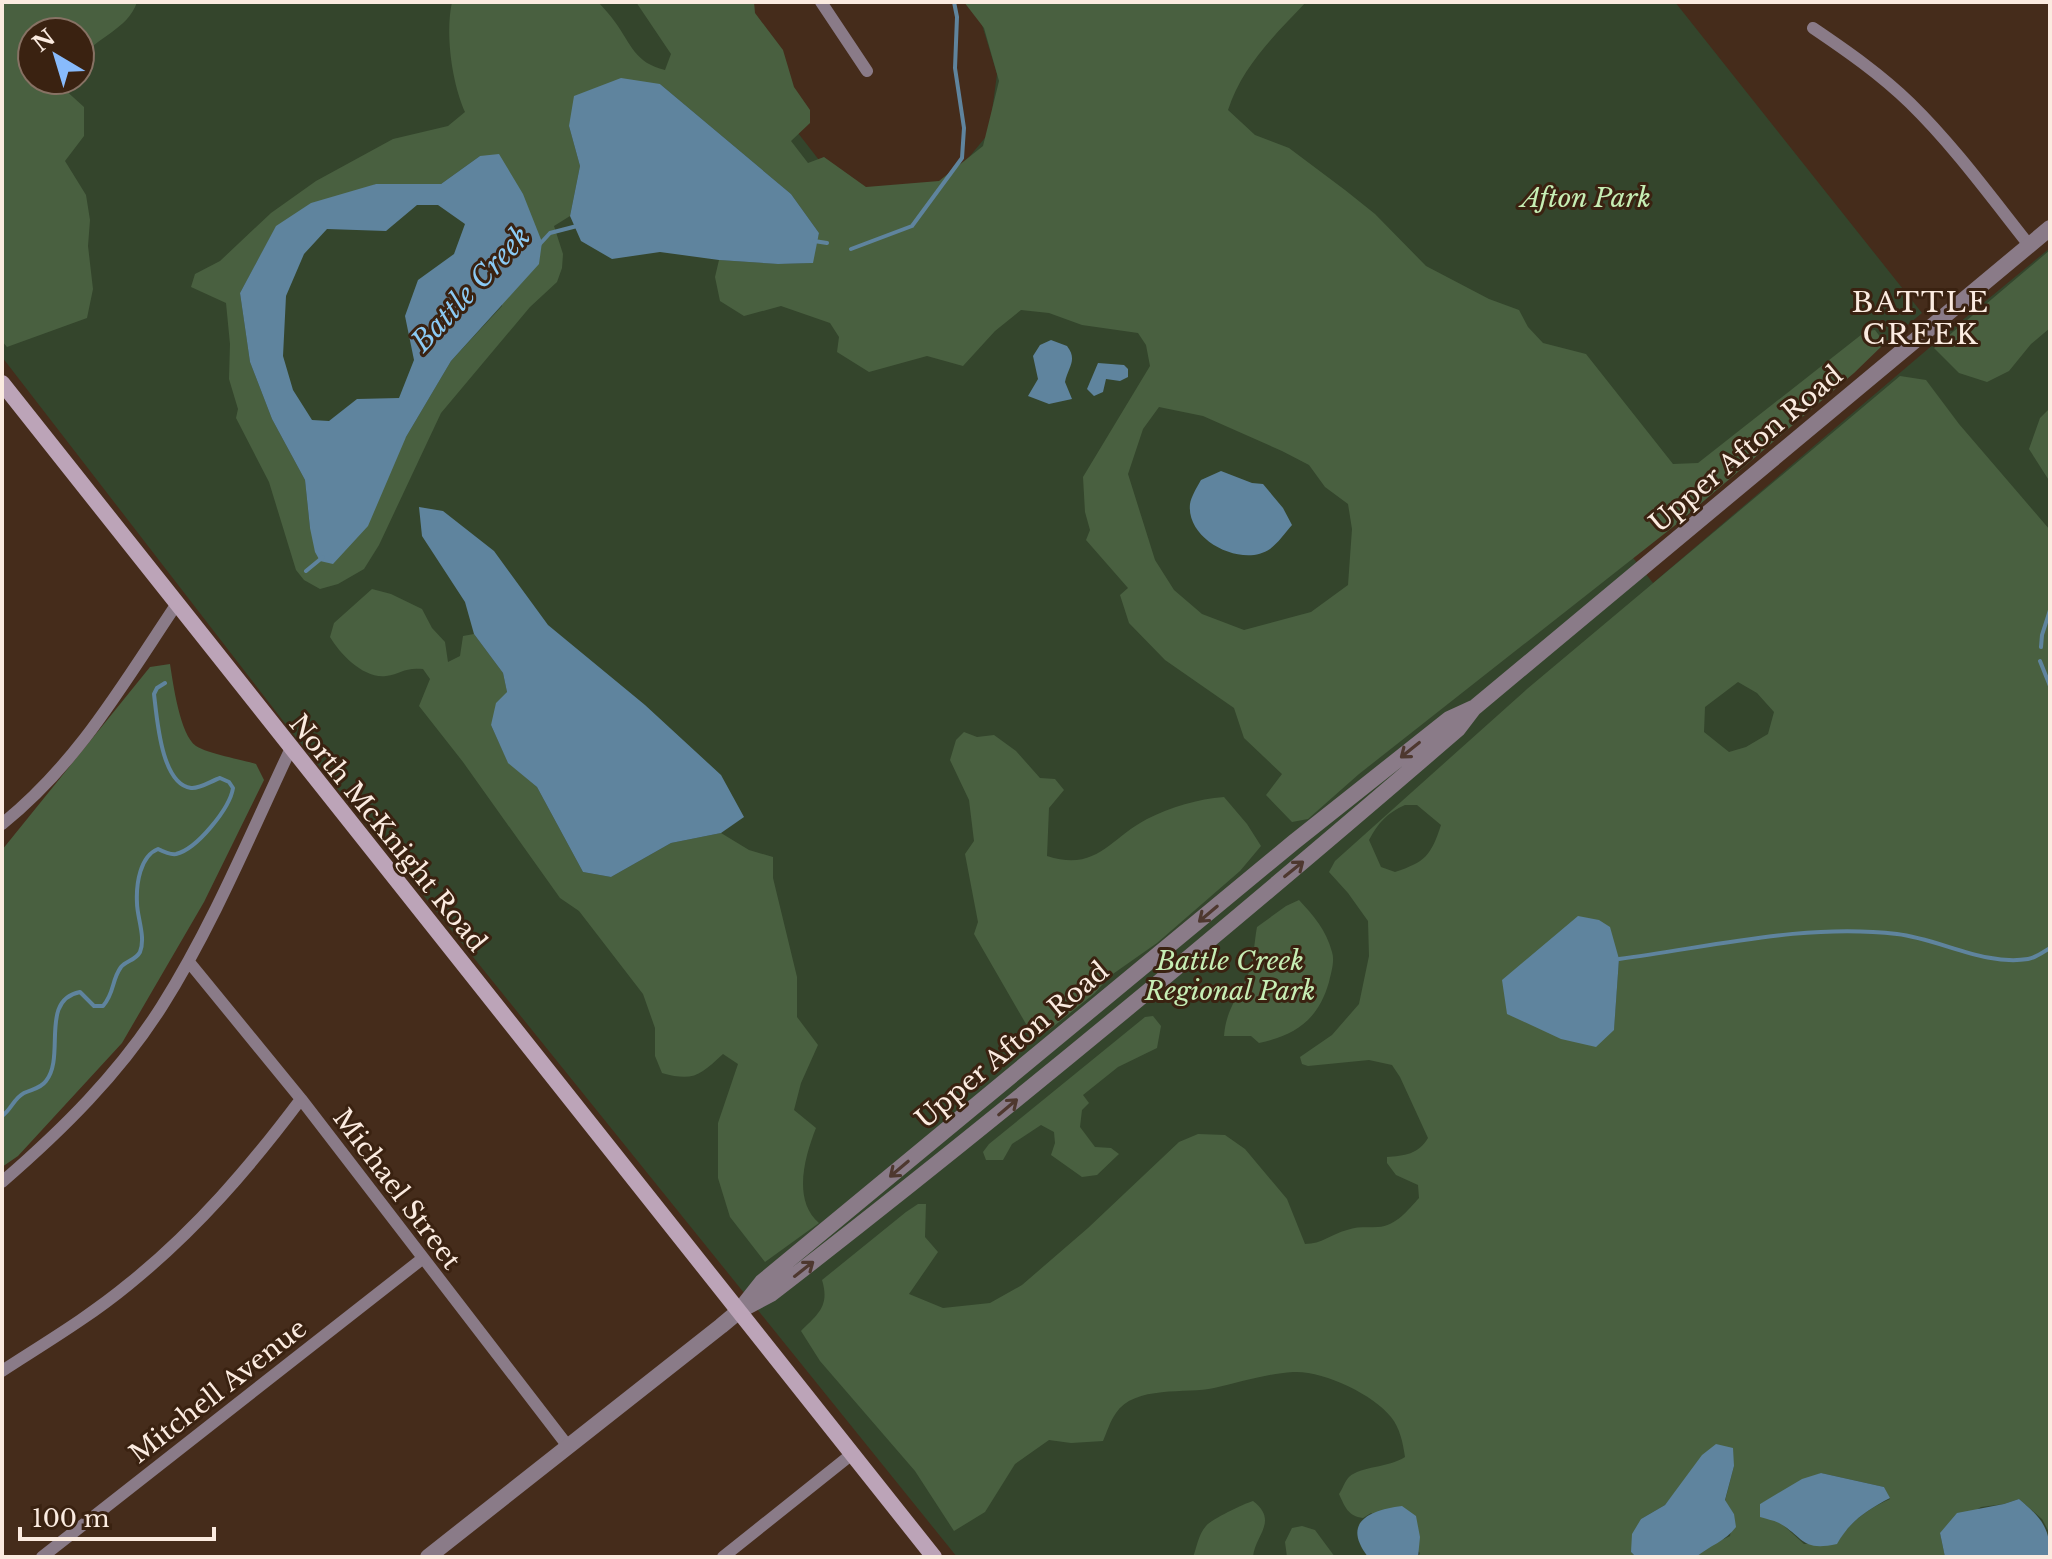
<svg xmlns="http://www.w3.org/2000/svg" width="2052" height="1559" viewBox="0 0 2052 1559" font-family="'Libre Baskerville',serif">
	<rect width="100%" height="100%" fill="#452c1b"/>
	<path fill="#34452c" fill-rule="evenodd" d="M2,2h694l151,194 45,3 59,-20 38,-46 8,-59 -22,-72h700l247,311 -292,241 23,29 289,-246 108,-89v1309h-1093l-663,-822 -292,-378zM32,32h48v48h-48z"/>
	<path fill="#496040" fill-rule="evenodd" d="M2,2h135c-9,28 -42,35 -57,58v-28h-48v48h35l-4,8 21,19v29l-19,25 21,34 4,25 -2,26 5,43 -6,29 -80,29 -5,-6z
		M452,2h146c6,6 12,13 17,20 16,22 20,41 50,48l6,-16 -35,-52h118l1,11 28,37 11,37 16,23v13l-19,18 17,22 16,-6 42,30 73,-6 44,-35 16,-65 -15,-53 -20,-26h342c-31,33 -64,64 -78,108l27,25 34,13 56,42 30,24 51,52 63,33 30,11 9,17 15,16 43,11 87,110 25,-1 168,-132 9,-1 10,13 -31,30 -176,150 -319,251 -51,45 -16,3 -26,-27 16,-21 -38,-36 -10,-30 -69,-48 -36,-37 -9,-28 8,-7 -42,-48 4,-10 -5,-18 -2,-35 67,-111 -4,-21 -8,-12 -56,-8 -33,-12 -28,-3 -26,21 -32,35 -36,-10 -58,16 -32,-20 2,-15 -9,-14 -49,-17 -37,10 -24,-15 -5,-24 4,-17 59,4 34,-1 7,-30 -28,-39 -131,-110 -91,42 11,40 -10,50 -16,10 9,28 -1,14 -5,14 -27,25 -89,106 -62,132 -15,24 -26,15 -18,5 -16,-9 -8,-10 -27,-88 -33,-64 2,-9 -9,-30 1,-35 -4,-41 -35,-16 4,-13 25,-13 51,-48 45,-32 77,-42 55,-13 17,-14c-13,-29 -20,-78 -13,-110zM480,156l22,150 -51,55 -45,76 -96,91 -5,-48 -33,-61 -22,-57 -10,-69 36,-66 100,-43h65zM1159,407l44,9 79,35 27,14 16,22 23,17 4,25 -4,56 -37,27 -67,18 -42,-16 -28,-24 -19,-30 -27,-86 15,-45z
		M2050,250v78l-19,16 -22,27 -22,11 -28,-9 -25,-25z
		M1900,376l26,4 33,44 91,106v1004l-8,-15 -23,-20 -15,5 -23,3 -41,26 5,24h-249l11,-10 23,-11 4,-22 -9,-13 9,-35 -52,18 -17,21 -24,14 -10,33 5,5h-218l2,-4 -49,-40 -8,5c-15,-2 -18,-11 -24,-24 3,-4 6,-13 10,-17 12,-11 39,-9 56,-20 -2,-14 -5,-29 -14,-40 -18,-23 -69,-47 -98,-45 -28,2 -52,10 -79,16 -27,6 -80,-3 -98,25 -6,8 -9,19 -13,28l-32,2 -22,-3 -34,24 -30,48 -31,19 -39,-60 -95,-110 -19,-30c17,-17 29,-25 21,-51l84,-68 12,-8h8l-1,33 13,15 -29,42 34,14 47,-5 32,-18 66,-57 91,-86 19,-8 27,1 20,14 42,50 18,45c17,0 26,-10 42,-14 11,-4 20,-2 31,-3 18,-1 30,-17 41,-29l-1,-13 -22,-10 -9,-12v-6c17,-1 32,-3 41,-19l-28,-61 -8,-12 -23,-5 -61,6 -6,-2 -2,-7 32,-22 27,-31 10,-48 -1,-35 -20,-28 -19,-21 6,-11 192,-172zM1738,682l19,11 17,19 -6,22 -22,13 -17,5 -25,-20 1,-25zM1405,805h12l24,20c-10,31 -16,37 -46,47l-14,-5 -12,-27c9,-17 18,-27 36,-35zM1578,917l41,42 -5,70 -55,-95zM1821,1473l63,14 6,12c-24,11 -40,23 -54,45h-32l-44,-40z
		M2050,408v74l-21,-33 11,-31z
		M372,589l19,5 31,15 10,19 13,14 3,20 12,-6 3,-20 11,-2 29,39 4,19 -16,33 17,37 29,25 46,85 28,5 60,-34 50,-10 28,17 24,7v21l24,99v40l21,28 -17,38 -7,27 22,18c-11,28 -24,72 3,95l-54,39 -35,-45 -12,-39v-55l20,-59 -15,-10c-23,21 -29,28 -61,19l-7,-17v-28l-12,-34 -64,-83 -19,-13 -97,-136 -44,-56 11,-27 -7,-10c-19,-2 -22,5 -37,7 -22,3 -46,-22 -56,-39l4,-14z
		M170,664c3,19 10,71 26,82 10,7 47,14 60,18l8,16 -60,122 -82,141 -104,113 -16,11v-317l148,-183z
		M964,732l13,5 17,-2 22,16 24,27 15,1 9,11 -15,18 -2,48c50,16 62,-17 100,-37 24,-12 51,-20 77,-22l23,27 14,22 -21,25 -83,72 -47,33 -15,17 -46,37 -23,-6 -52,-90 4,-12 -13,-68 9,-13 -5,-41 -19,-40 6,-20z
		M1299,900c15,16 27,30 33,52 3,9 -1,21 -3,30 -11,38 -33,53 -70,61l-8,-7h-27c2,-26 13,-37 23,-59 7,-14 7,-35 10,-50l29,-21z
		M1153,1016l8,10 -4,22 -39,19 -35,28 6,8 -7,7 -2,17 15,20 16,1 8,6 -22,21 -15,2 -31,-22 4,-12 -1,-11 -13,-7 -29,19 -9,16h-17l-3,-8 6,-8 156,-127z
		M1253,1501c26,20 2,34 0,56h-60c4,-10 5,-22 13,-31 6,-7 37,-22 47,-25z
		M1302,1526l13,4 20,27h-48l-2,-15 7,-14z"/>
	<path fill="#5f849e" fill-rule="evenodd" d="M621,78l39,6 131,110 28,39 -6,30 -35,1 -59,-4 -59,-8 -48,7 -31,-18 -11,-25 10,-50 -11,-40 5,-30z
		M499,154l24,40 19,48 -3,22 -88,97 -45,76 -38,89 -35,38 -13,-3 -5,-9 -5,-24 -5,-48 -33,-61 -22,-57 -10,-69 36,-67 35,-23 65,-19h65l39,-28zM417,205h21l27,19 -11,30 -36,26 -13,36 9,44 -15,38 -42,1 -28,22 -17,-1 -19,-30 -10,-34 3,-60 18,-42 23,-25 59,2z
		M1051,340l16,6c11,14 1,21 -2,36l7,17 -23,5 -21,-8 10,-17 -5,-23 7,-11z
		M1098,363l26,2 4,4v8l-8,4 -14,-2 -3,13 -9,4 -7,-7z
		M1221,471l31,12 11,1 20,24 9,17c-7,8 -14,18 -22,24 -27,19 -84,-8 -80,-45 1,-7 7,-17 11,-24z
		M419,507l24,4 51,40 54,74 97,80 76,70 23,42 -23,16 -50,10 -60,34 -28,-5 -46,-85 -29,-24 -17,-38 5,-22 11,-11 -4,-19 -29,-39 -9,-32 -43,-66z
		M1578,916l21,4 11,7 9,32 -5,71 -18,17 -35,-8 -54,-25 -5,-34z
		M1716,1444l17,4 1,18 -9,34 9,14 2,13c-10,14 -27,19 -40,30h-60l-5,-5 1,-18 9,-15 24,-14 37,-50z
		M1821,1473l63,14 6,11c-23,12 -40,23 -53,46 -36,8 -33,-7 -58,-21 -6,-3 -13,-4 -19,-6v-13l42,-25z
		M2019,1499c20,17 33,29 30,58h-104l-5,-24 17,-20 47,-9z
		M1402,1506l14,10 4,21 -2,20h-50c-27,-35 2,-47 34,-51z"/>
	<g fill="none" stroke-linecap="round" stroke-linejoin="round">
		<path stroke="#5f849e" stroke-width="4" d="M814,241l13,2
			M539,245l11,-12 27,-7
			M851,249l61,-23 50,-68 2,-30 -9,-60 2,-51 -3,-15
			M306,571l17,-14
			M2041,647l1,-12 8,-25
			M2040,661l10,25
			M1619,959c92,-12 185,-36 278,-25 43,5 87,32 131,25 8,-1 15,-7 22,-11
			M2,1116c9,-6 12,-18 22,-23 8,-4 16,-4 22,-12 20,-25 -7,-81 34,-89l14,14h9c12,-14 8,-25 18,-39 5,-6 15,-7 19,-15 6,-15 -3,-35 -3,-49 -1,-19 3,-47 21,-54 6,3 12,6 18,5 21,-5 54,-46 57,-66l-4,-6 -9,-4c-9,3 -20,11 -29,10 -30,-4 -34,-70 -37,-94l3,-6 8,-5"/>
		<path stroke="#8a7b88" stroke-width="12" d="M821,2l46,69
			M1813,28c34,23 67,46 97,75 44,43 81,94 119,142
			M2,824c76,-61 121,-140 174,-219
			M189,962l112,137 266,346
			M2,1182c60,-52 117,-108 160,-176 51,-81 88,-171 129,-258
			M2,1371c43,-28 87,-54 127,-87 67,-54 121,-117 172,-185
			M42,1557l380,-298
			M723,1557l129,-103"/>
		<path stroke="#8a7b88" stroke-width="16" d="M739,1311l32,-17c234,-181 462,-371 687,-565l16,-21 576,-480
			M428,1557l293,-231 18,-15 23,-29 532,-440 155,-123 24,-11"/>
		<path stroke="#bca4b8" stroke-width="16" d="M2,383l932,1174"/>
	</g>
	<defs><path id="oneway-shaft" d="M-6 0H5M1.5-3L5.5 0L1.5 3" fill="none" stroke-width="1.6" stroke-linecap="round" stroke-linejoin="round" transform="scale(2)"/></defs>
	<g stroke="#4e382f">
		<use href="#oneway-shaft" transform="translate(1410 750) rotate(141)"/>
		<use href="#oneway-shaft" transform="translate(1294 869) rotate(-39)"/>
		<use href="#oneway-shaft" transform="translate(1208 914) rotate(140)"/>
		<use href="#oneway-shaft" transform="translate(1008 1107) rotate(-40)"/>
		<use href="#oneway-shaft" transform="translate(899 1169) rotate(140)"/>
		<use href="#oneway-shaft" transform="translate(804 1269) rotate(-38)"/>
	</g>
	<g text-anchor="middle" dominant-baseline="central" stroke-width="6" stroke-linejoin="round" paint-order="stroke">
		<g font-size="26" font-style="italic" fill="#c6eeb4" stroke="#3a2211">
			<text x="1586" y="198">Afton Park</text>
			<text x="1230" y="961">Battle Creek<tspan x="1230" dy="30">Regional Park</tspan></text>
		</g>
		<g font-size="26" fill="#fbebe0" stroke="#3a2211">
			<text transform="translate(1746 449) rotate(-40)">Upper Afton Road</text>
			<text transform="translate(388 833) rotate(51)">North McKnight Road</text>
			<text transform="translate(1012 1045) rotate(-40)">Upper Afton Road</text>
			<text transform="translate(397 1189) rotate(53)">Michael Street</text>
			<text transform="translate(218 1391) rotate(-38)">Mitchell Avenue</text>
		</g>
		<g font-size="28" font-style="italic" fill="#8bcaf4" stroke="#3a2211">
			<text transform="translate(471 289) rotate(-47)">Battle Creek</text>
		</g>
		<g font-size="28" letter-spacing="2" fill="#fbebe0" stroke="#3a2211">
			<text x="1921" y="302">BATTLE<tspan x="1921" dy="32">CREEK</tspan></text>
		</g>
	</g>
	<rect width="2052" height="1559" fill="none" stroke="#fbebe0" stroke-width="8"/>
	<g transform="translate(56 56) rotate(322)"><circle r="38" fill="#3a2211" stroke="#877264" stroke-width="2"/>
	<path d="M0-6L14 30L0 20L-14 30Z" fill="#88bbfc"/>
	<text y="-12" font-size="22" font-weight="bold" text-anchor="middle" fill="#fbebe0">N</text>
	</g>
	<path d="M20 1527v12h194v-12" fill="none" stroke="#fbebe0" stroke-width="4"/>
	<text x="32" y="1527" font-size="24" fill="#fbebe0" stroke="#3a2211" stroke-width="6" paint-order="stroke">100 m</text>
</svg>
